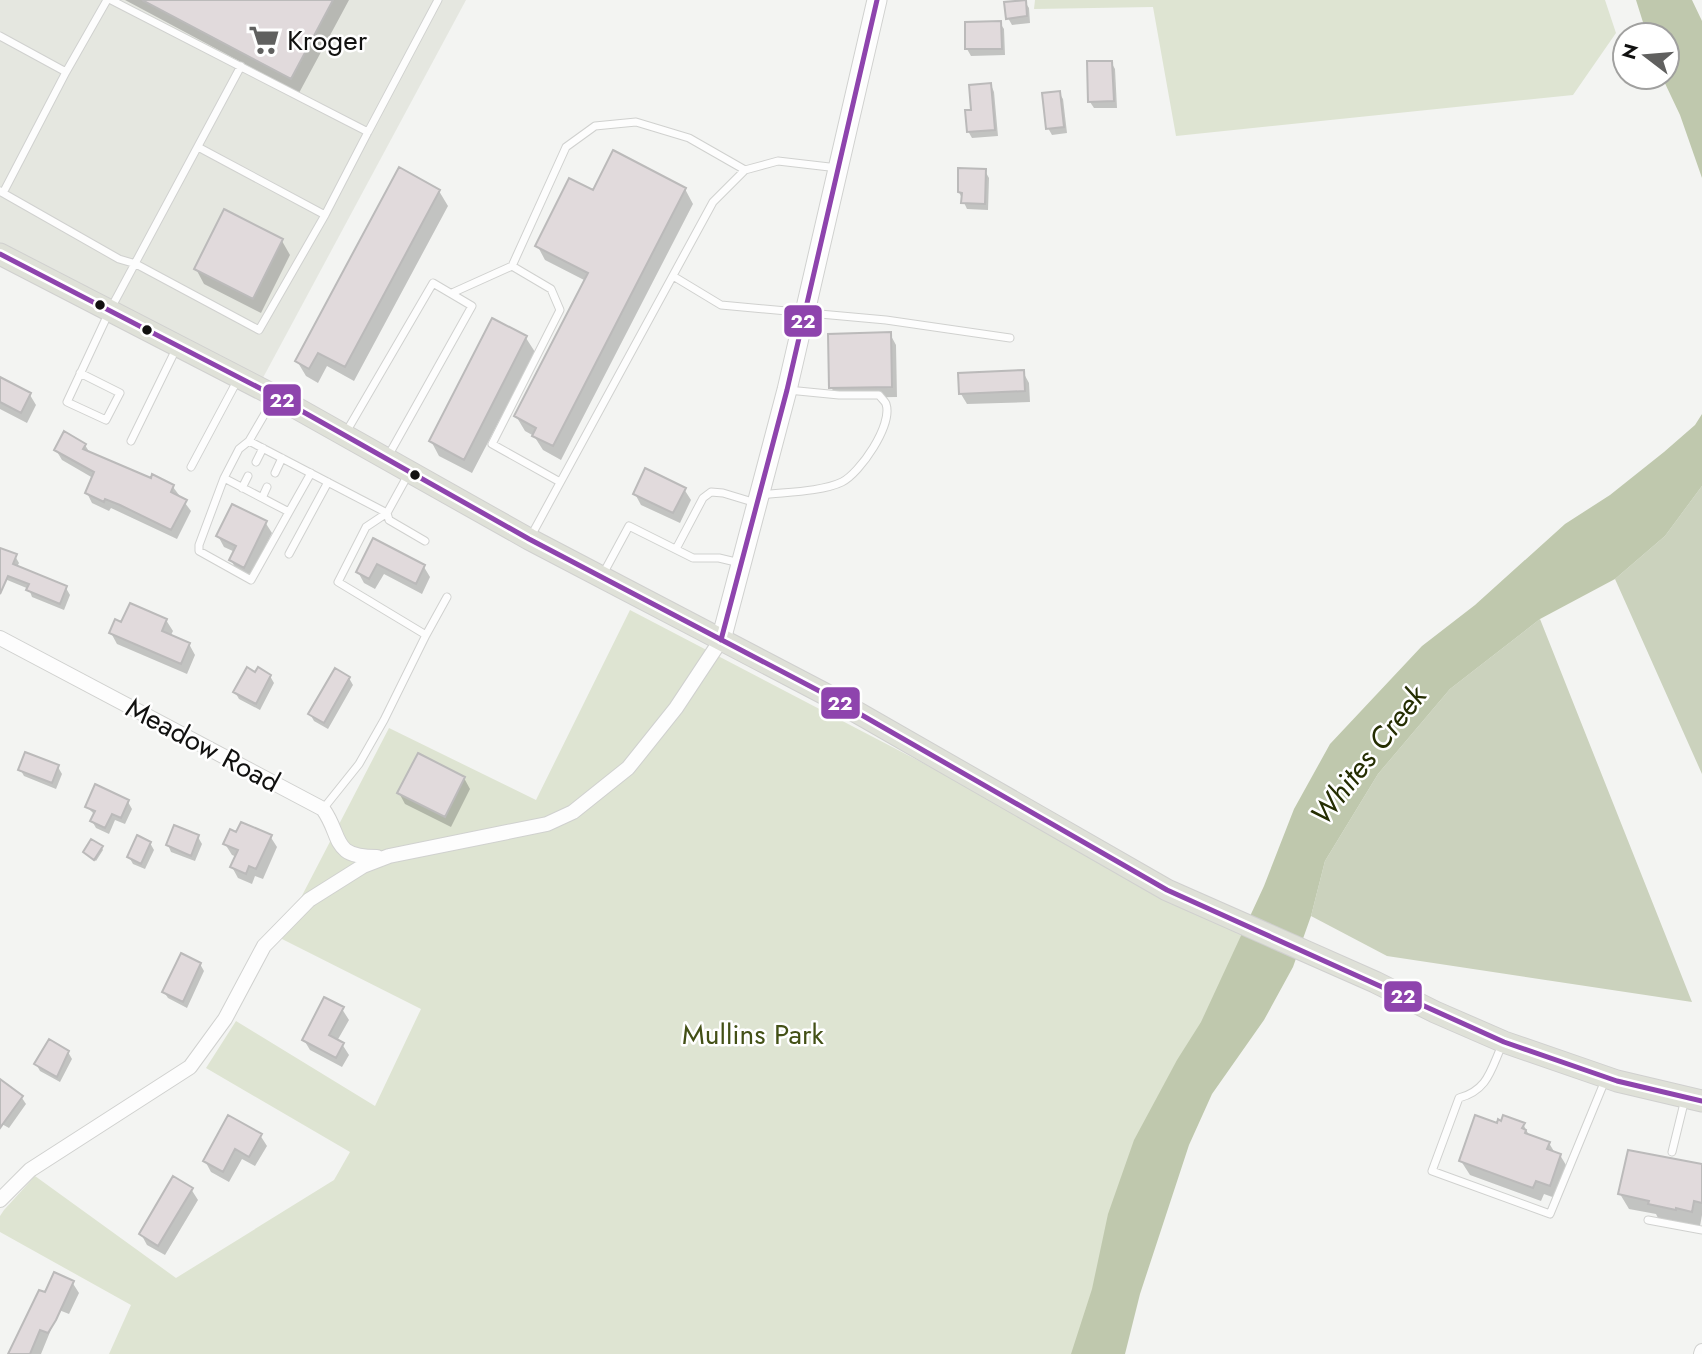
<svg xmlns="http://www.w3.org/2000/svg" width="1702" height="1354" viewBox="0 0 1702 1354" font-family="Jost,sans-serif">
	<rect width="100%" height="100%" fill="#f3f4f2"/>
	<path fill="#e5e7e0" d="M0,0h466l-208,387 -258,-133z"/>
	<path fill="#dee4d2" d="M1035,0h570l11,33 -43,62 -397,41 -23,-129 -119,2z
		M630,610l624,326 -169,418h-976l22,-49 -131,-73v-16l4,-6 31,-34 141,102 158,-98 16,-28 -144,-84 30,-47 139,85 46,-97 -141,-71 109,-210 147,72z"/>
	<path fill="#cbd2bd" d="M1702,486v288l-87,-195 50,-43z
		M1540,619l152,383 -305,-46 -76,-40 14,-55 53,-87 72,-85z"/>
	<path fill="#bfc8ad" d="M1636,0h56l10,21v157l-22,-63 -18,-38h5v-42h-20z
		M1702,414v72l-37,50 -50,43 -75,40 -90,70 -72,85 -53,87 -14,55 -18,51 -29,53 -52,74 -23,51 -49,149 -15,60h-54l21,-65 16,-75 26,-74 43,-80 24,-38 63,-136 30,-77 36,-65 92,-98 53,-41 90,-81 45,-29 54,-43 31,-27z"/>
	<path fill="#0003" d="M125,0h224l-50,93z
		M1025,2l4,6 1,15 -18,2 -4,-7z
		M1000,23l4,6 1,26 -34,1 -4,-7z
		M1111,62l4,7 2,39h-23l-4,-6z
		M991,85l3,7 4,44 -26,2 -4,-7z
		M1059,93l4,6 4,34 -15,2 -4,-7z
		M985,171l4,7 -1,32 -21,-1 -8,-17z
		M685,189l8,15 -132,256 -18,-10 -9,-14 -9,-5 -9,-15 70,-135 -41,-21 -8,-15 56,-52z
		M439,191l9,15 -94,175 -27,-15 -9,17 -12,-7 -9,-15z
		M282,241l8,14 -29,58 -57,-29 -8,-15z
		M890,334l6,11 1,52 -60,1 -6,-11z
		M526,338l9,14 -63,121 -33,-17 -8,-15z
		M1023,372l6,11 1,19 -63,2 -6,-10z
		M0,379l30,16 6,10 -9,18 -27,-14z
		M85,445l5,8 61,27 22,7 18,24 -14,28 -66,-31 -2,3 -17,-8 -5,-10 6,-15 -31,-18 -6,-10z
		M684,489l7,11 -11,23 -39,-18 -6,-11z
		M265,522l7,11 -22,45 -13,-7 -6,-11 4,-8 -11,-5 -6,-11z
		M374,541l50,26 6,10 -8,17 -38,-20 -9,15 -11,-6 -6,-11z
		M0,548l15,8 4,7 -2,4 49,21 4,7 -6,15 -32,-13 -3,-8 -29,-12z
		M166,620l7,11 -3,6 19,7 6,11 -8,19 -70,-30 -6,-11 11,-9z
		M256,674l14,2 4,7 -14,27 -21,-11 -4,-7z
		M349,678l4,7 -25,44 -14,-8 -4,-7z
		M58,767l4,7 -6,15 -32,-13 -4,-7z
		M464,778l6,11 -19,38 -46,-23 -6,-11z
		M128,802l4,7 -7,15 -10,-4 -6,14 -13,-6 -4,-7 3,-6 -8,-8z
		M270,836l7,11 -14,32 -8,-3 -3,8 -14,-6 -6,-11 5,-10 -5,-2 -7,-11z
		M198,837l4,7 -7,17 -24,-9 -3,-7z
		M150,843l4,7 -9,19 -12,-5 -4,-7z
		M102,848l1,2 -7,11 -11,-9z
		M200,964l4,7 -17,37 -19,-10 -4,-6z
		M342,1009l7,11 -12,21 5,3 7,11 -7,12 -32,-17 -6,-10z
		M68,1052l4,7 -12,23 -20,-11 -4,-7z
		M4,1084l18,14 4,6 -17,24 -9,-5v-34z
		M1523,1124l7,13 19,6 6,10 5,2 9,15 -11,29 -14,-5 -3,7 -71,-26 -9,-14z
		M260,1135l7,11 -12,20 -13,-7 -13,23 -18,-10 -6,-11z
		M1702,1166v49l-2,11 -42,-8 -2,-4 -27,-5 -9,-15z
		M191,1189l7,11 -33,55 -18,-10 -6,-11z
		M72,1282l7,11 -10,21 -10,-4 -18,44h-31l36,-60z"/>
	<path fill="#e1dadc" stroke="#bbbaba" stroke-width="2" d="M142,0h191l-42,79z
		M1026,0l1,16 -21,3 -2,-17z
		M1001,21l1,28h-37v-27z
		M1087,61h25l2,40 -26,1z
		M991,83l4,47 -28,2 -2,-22h6l-2,-25z
		M1060,91l4,36 -18,2 -4,-36z
		M613,150l73,38 -133,258 -21,-10 4,-8 -22,-12 74,-143 -53,-27 34,-68 24,12z
		M399,167l41,23 -95,177 -27,-14 -9,16 -14,-8z
		M958,168l28,1 -1,35 -24,-1 1,-10 -4,-1z
		M224,209l59,30 -30,60 -59,-30z
		M492,318l35,18 -63,124 -35,-19z
		M891,332l1,55 -63,1 -1,-54z
		M1024,370l1,21 -66,3 -1,-21z
		M0,377l31,16 -10,20 -21,-11z
		M64,431l22,13 -3,5 68,29 1,-4 22,11 -3,7 16,8 -16,30 -51,-25 -15,-6 -1,3 -19,-9 9,-21 -40,-22z
		M645,468l41,20 -13,25 -40,-19z
		M232,504l35,17 -23,47 -15,-8 7,-14 -20,-10z
		M373,538l52,27 -9,19 -39,-20 -8,15 -13,-7z
		M0,548l17,6 -4,10 54,22 -7,18 -34,-14 3,-6 -21,-8 -8,18z
		M130,603l37,16 -5,12 28,12 -9,21 -72,-31 6,-14 6,3z
		M247,667l8,5 3,-5 13,8 -15,29 -23,-12z
		M335,668l15,9 -26,46 -16,-9z
		M25,752l34,13 -7,18 -34,-13z
		M418,753l47,24 -20,40 -48,-24z
		M95,784l34,16 -8,18 -9,-4 -7,14 -15,-7 5,-10 -10,-4z
		M241,822l31,13 -16,34 -7,-3 -3,8 -16,-7 8,-17 -15,-6 7,-15 6,3z
		M174,825l25,10 -8,21 -25,-11z
		M137,835l14,7 -10,22 -14,-7z
		M91,839l12,7 -9,14 -11,-8z
		M181,953l20,10 -18,39 -21,-10z
		M324,997l20,10 -15,28 15,8 -8,15 -34,-18z
		M49,1039l20,12 -12,26 -23,-13z
		M0,1079l23,17 -23,32z
		M228,1115l34,19 -13,23 -14,-8 -12,23 -20,-11z
		M1475,1115l22,8 1,-4 3,2 2,-6 22,8 -3,5 4,2 -1,3 25,9 -3,7 14,5 -11,32 -14,-5 -3,7 -74,-27z
		M1628,1150l74,14v39l-8,-2 -2,11 -16,-4v2l-28,-6 1,-3 -31,-7z
		M173,1176l20,12 -35,58 -19,-12z
		M54,1272l20,9 -18,39 -8,13 -8,-3 -10,24h-22l31,-64 6,2z"/>
	<g fill="none" stroke-linecap="round" stroke-linejoin="round">
		<g stroke="#d0d1cf" stroke-width="9">
			<path id="lane" d="M0,36l66,36 -63,121 -3,-2
				M66,72l41,-72
				M368,132l70,-132
				M198,147l127,68
				M3,193l116,66 17,5 123,66 66,-115 43,-83 -257,-132
				M512,266l54,-119 29,-21 41,-4 53,16 56,32
				M673,276l48,29 165,15 124,18
				M452,293l60,-27 39,23 9,21 -68,134 68,38
				M80,373l40,20 -14,27 -39,-18 43,-92 131,-244
				M274,398l-25,43 138,72 22,-40
				M345,434l88,-151 39,23 -85,152
				M131,441l46,-94
				M249,441l-10,8 -15,29 65,34 22,-39
				M256,462l7,-14
				M191,467l46,-86
				M275,473l7,-15
				M224,478l-25,67v6l52,29 38,-68
				M242,488l6,-12
				M761,495c23,-3 60,-3 81,-13 18,-9 51,-57 44,-78 -1,-3 -5,-6 -7,-9h-40l-51,-5
				M262,498l5,-11
				M531,536l182,-334 32,-32 33,-9 60,7
				M425,541l-36,-21 -2,-7 -21,14 -28,55 88,53 21,-38
				M676,549l27,-51 8,-6 12,1 33,10
				M289,554l39,-72
				M603,574l26,-48 64,32h26l21,5
				M323,809l36,-45 25,-44 42,-85
				M1503,1043c-12,25 -14,47 -44,55l-27,73 118,43 56,-136
				M1672,1152l13,-53
				M1648,1220l54,10"/>
		</g>
		<g stroke="#d0d1cf" stroke-width="16">
			<path id="street" d="M0,638l323,171c20,28 7,48 54,48
				M0,1200l30,-30 160,-103 35,-48 39,-73 45,-46 54,-34 26,-10 158,-32 26,-12 55,-44 48,-60 45,-68
				M1701,1354l1,-3"/>
		</g>
		<g stroke="#d0d1cf" stroke-width="21">
			<path id="secondary" d="M721,640l66,-250 90,-390"/>
		</g>
		<g stroke="#d0d0cf" stroke-width="23">
			<path id="primary" d="M0,254l275,142 254,143 296,155 342,196 208,92 60,30 69,30 113,39 85,20"/>
		</g>
		<use href="#lane" stroke="#fdfdfd" stroke-width="7"/>
		<use href="#street" stroke="#fdfdfd" stroke-width="14"/>
		<use href="#secondary" stroke="#fdfdfd" stroke-width="19"/>
		<use href="#primary" stroke="#dfe1d8" stroke-width="21"/>
		<g stroke="#fff" stroke-width="10">
			<path id="bus-1" d="M0,254l275,142 254,143 296,155 342,196 337,152 113,39 85,20
				M721,640l66,-250 90,-390"/>
		</g>
		<use href="#bus-1" stroke="#8e44ad" stroke-width="5"/>
	</g>
	<defs>
		<g id="supermarket-bare" transform="scale(2.415)"><path d="M-6-5.5h2.5l.6 2H6L4.5 2H-2.5L-4.4-4H-6ZM-1.5 3.2a1.3 1.3 0 1 0 .1 0ZM3 3.2a1.3 1.3 0 1 0 .1 0Z" fill="#60605f" stroke="#fff" stroke-width="2.5" paint-order="stroke"/></g>
	</defs>
	<g fill-rule="evenodd">
		<use href="#supermarket-bare" x="264" y="40"/>
	</g>
	<g fill="#111110" stroke="#fff" stroke-width="2.5">
		<circle cx="100" cy="305" r="6"/>
		<circle cx="147" cy="330" r="6"/>
		<circle cx="415" cy="475" r="6"/>
	</g>
	<g text-anchor="middle" dominant-baseline="central" stroke-width="5" stroke-linejoin="round" paint-order="stroke">
		<g font-size="28" fill="#111110" stroke="#fff" text-anchor="start">
			<text x="287" y="40">Kroger</text>
		</g>
		<g font-size="28" fill="#111110" stroke="#fff">
			<text transform="translate(203 745) rotate(28)">Meadow Road</text>
		</g>
		<g font-size="28" fill="#435016" stroke="#fff">
			<text x="753" y="1034">Mullins Park</text>
		</g>
		<g font-size="30" font-style="italic" fill="#252e02" stroke="#fff">
			<text transform="translate(1368 755) rotate(-52)">Whites Creek</text>
		</g>
	</g>
	<g stroke="#fff" stroke-width="2.5">
		<rect x="783" y="304" width="40" height="34" rx="7" fill="#8e44ad"/>
		<rect x="262" y="383" width="40" height="34" rx="7" fill="#8e44ad"/>
		<rect x="820" y="686" width="41" height="34" rx="7" fill="#8e44ad"/>
		<rect x="1383" y="980" width="40" height="33" rx="7" fill="#8e44ad"/>
	</g>
	<g font-size="19" text-anchor="middle" font-weight="bold" fill="#fff">
		<text x="803" y="328">22</text>
		<text x="282" y="407">22</text>
		<text x="840" y="710">22</text>
		<text x="1403" y="1003">22</text>
	</g>
	<g transform="translate(1646 56) rotate(286)"><circle r="33" fill="#ffffff" stroke="#a0a09f" stroke-width="2"/>
	<path d="M0-5L12 26L0 18L-12 26Z" fill="#60605f"/>
	<text y="-10" font-size="19" font-weight="bold" text-anchor="middle" fill="#111110">N</text>
	</g>
</svg>
